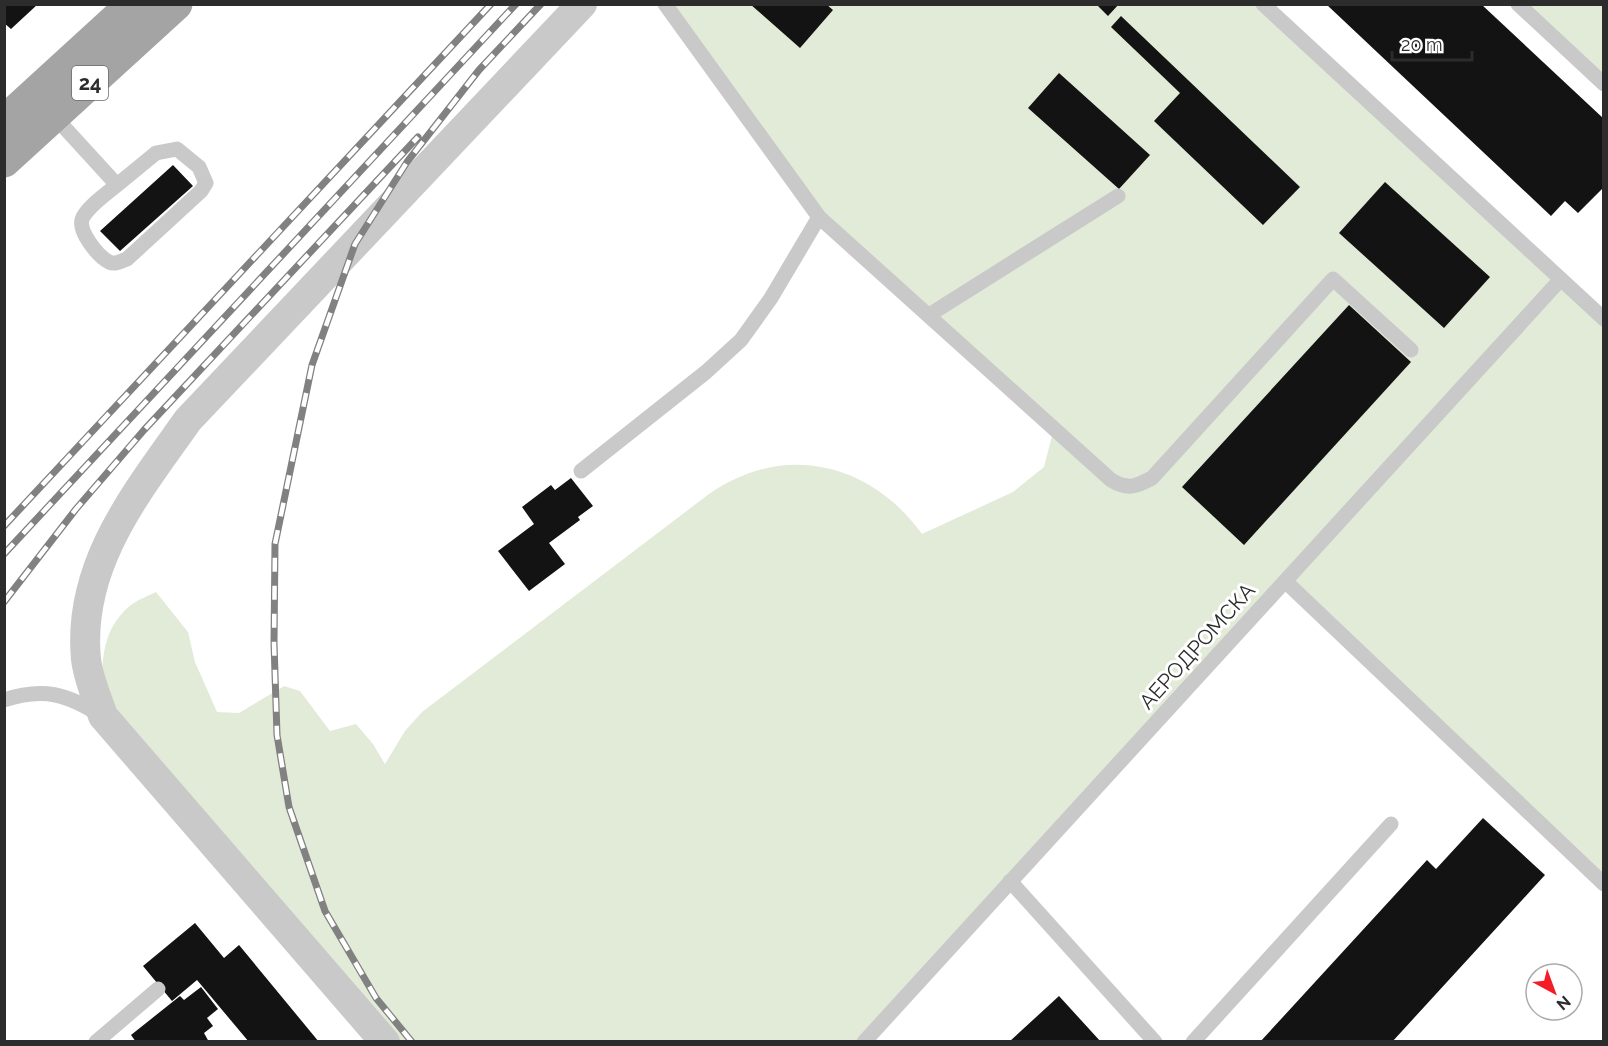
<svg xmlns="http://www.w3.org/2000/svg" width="1608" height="1046" viewBox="0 0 1608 1046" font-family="Raleway,sans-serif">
	<rect width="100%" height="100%" fill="#fff"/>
	<path fill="#e2ebd7" d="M665,5h598l340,314v565l-318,-303 -421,460h-479l-282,-325c0,-40 -8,-82 28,-111 6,-5 17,-9 25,-13l32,40 7,30 22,50 22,1 45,-27 16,5 30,40 26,-7 17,20 12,20 20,-33 17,-19 287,-218c74,-52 161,-32 213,40l91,-42 31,-25 10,-39 -235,-211z
		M1518,5h85v79z"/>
	<path fill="#131313" d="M4,4h34l-27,25 -7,-6z
		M750,4h76l7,6 -33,38z
		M1096,4h23l-11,12z
		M1326,4h155l123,115v68l-26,26 -13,-12 -14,15z
		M1121,16l179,171 -37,38 -109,-104 26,-28 -69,-66z
		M1059,73l91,82 -31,34 -91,-81z
		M173,165l20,21 -73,65 -20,-20z
		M1385,182l105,95 -46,51 -105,-95z
		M1349,305l62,57 -167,183 -62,-58z
		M571,478l22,28 -15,11 2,3 -31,23 16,21 -36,27 -31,-40 36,-27 -12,-17 29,-22 4,5z
		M1483,818l62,57 -153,167h-132l167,-182 9,9z
		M195,923l29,35 15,-13 80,97h-70l-52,-62 -25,21 -29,-35z
		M201,987l17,22 -11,9 6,8 -9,7 5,9h-73l-5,-7 49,-39 4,4z
		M1059,996l42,46h-92z"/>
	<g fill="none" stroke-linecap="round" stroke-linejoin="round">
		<path stroke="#c9c9c9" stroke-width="15" d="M665,4l154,213 292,263c17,10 24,7 41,-2l181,-199 78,71
			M1263,4l341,315
			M1518,4l86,80
			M54,116l63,69 39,-32 21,-4 22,18 7,16 -5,8 -74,68c-5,2 -12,6 -18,3 -11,-6 -33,-32 -26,-45 7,-12 23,-23 34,-32
			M929,315l189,-119
			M581,471l125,-99 35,-32 30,-42 48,-81
			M1285,581l319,303
			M4,700c39,-13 63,-6 96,15
			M1010,881l145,161
			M96,1042l62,-53
			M864,1042l697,-763
			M1193,1042l198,-218"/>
		<path stroke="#c9c9c9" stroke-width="30" d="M385,1042l-282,-326c-6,-18 -15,-38 -17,-57 -9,-94 51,-167 102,-239l394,-416"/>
		<path stroke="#a4a4a4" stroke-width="33" d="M4,122l129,-118
			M4,161l172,-157"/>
		<g stroke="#818181" stroke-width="7">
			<path id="rail" d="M4,526l487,-522
				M4,554l512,-550
				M4,602l72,-93 68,-79 274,-293
				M412,1042l-36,-44 -51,-87 -36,-104 -12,-72 -3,-92 1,-99 37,-179 43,-121 52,-82 72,-92 62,-66"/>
		</g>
		<use href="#rail" stroke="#fff" stroke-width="4.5" stroke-dasharray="14" stroke-linecap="butt"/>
	</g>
	<g text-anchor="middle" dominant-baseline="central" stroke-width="6" stroke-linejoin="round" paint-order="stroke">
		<rect fill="#fff" stroke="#6b6b6b" stroke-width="1.5" x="72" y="66" width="36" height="34" rx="4.5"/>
		<g font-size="20" font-weight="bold" fill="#2c2c2c">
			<text x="90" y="83">24</text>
		</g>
		<g font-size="21" fill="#2c2c2c" stroke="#fff">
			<text transform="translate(1197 646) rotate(-48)">АЕРОДРОМСКА</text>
		</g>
	</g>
	<rect width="1608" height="1046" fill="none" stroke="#2c2c2c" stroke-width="12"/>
	<g transform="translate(1554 992) rotate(139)"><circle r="28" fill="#ffffff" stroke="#ababab" stroke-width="1.5"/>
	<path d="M0-4.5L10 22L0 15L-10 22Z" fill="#f31d28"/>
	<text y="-9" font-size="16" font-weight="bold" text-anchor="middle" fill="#2c2c2c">N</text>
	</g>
	<path d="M1392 51v9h80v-9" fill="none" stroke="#2c2c2c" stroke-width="3"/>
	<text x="1401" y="51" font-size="18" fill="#2c2c2c" stroke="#ffffff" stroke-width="4.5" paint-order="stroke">20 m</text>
</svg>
